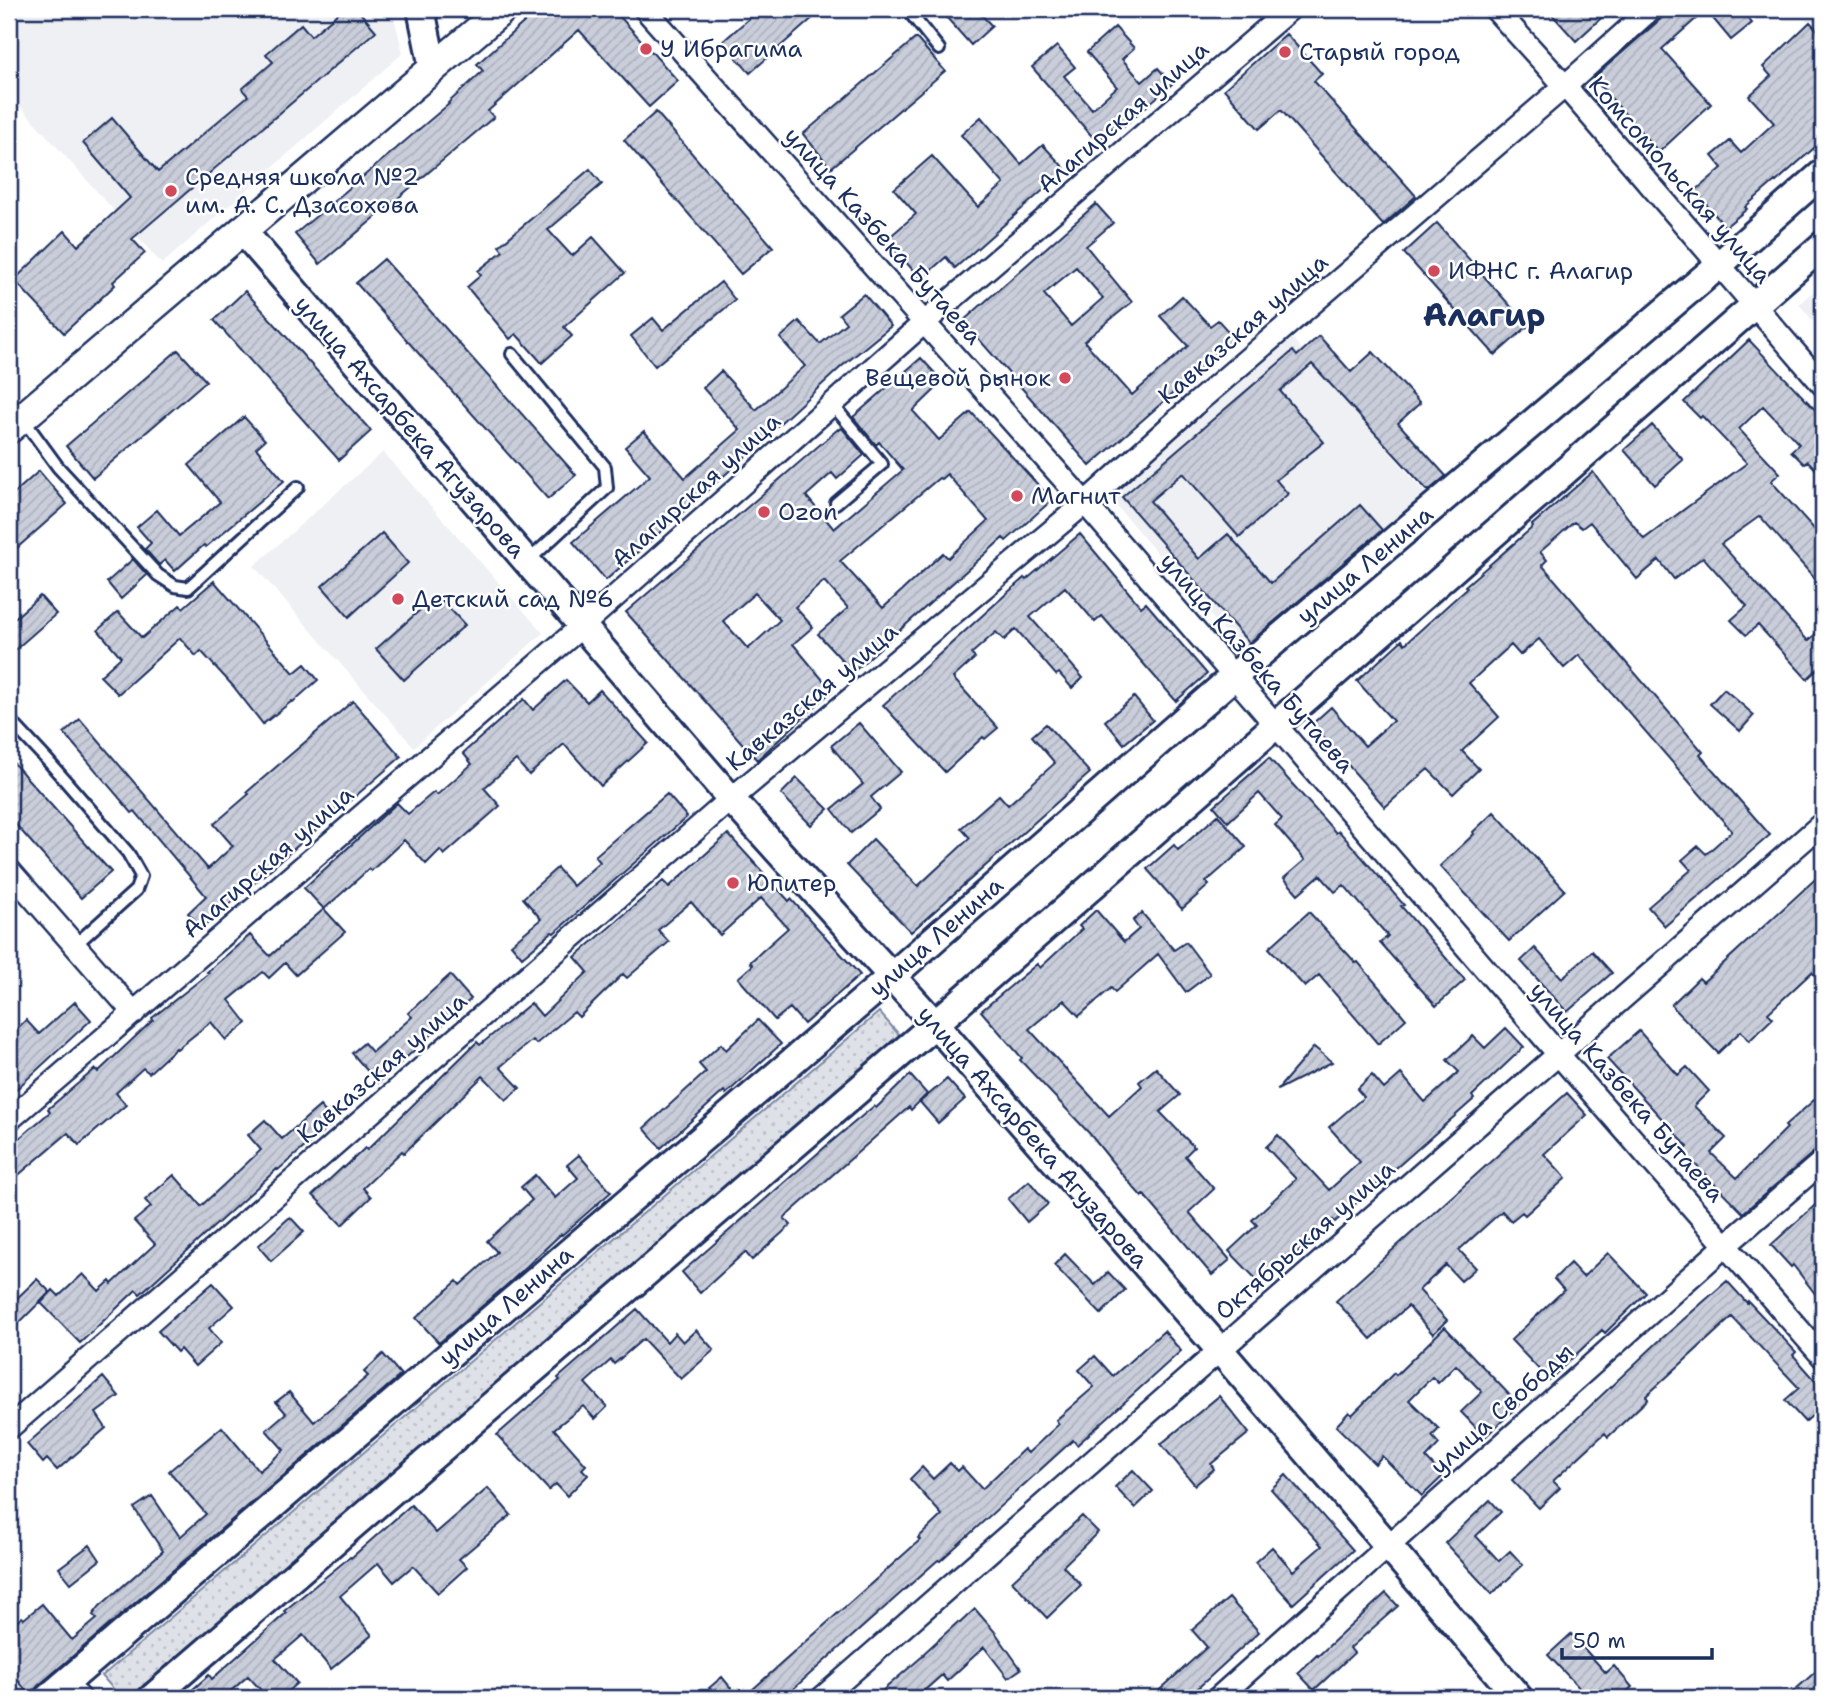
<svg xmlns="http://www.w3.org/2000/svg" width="1832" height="1707" viewBox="0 0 1832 1707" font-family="'Shantell Sans',sans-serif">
	<defs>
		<pattern id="park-dots" width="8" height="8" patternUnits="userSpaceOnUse" patternTransform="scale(1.75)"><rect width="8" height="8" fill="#dee1e7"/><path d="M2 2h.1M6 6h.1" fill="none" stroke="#bec1c9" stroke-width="1.8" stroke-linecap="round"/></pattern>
		<pattern id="building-hatch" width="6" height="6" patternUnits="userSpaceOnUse" patternTransform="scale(1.75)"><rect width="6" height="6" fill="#caceda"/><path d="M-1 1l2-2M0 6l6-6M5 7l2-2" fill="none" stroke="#adb1be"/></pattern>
	</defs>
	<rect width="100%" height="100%" fill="#fff"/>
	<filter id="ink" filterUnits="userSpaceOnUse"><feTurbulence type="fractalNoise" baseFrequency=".0143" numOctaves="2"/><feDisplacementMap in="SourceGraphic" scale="14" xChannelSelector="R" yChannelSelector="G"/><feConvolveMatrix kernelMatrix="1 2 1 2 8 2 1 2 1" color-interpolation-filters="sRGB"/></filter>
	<g filter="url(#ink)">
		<path fill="#eff0f4" d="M9,9h383l11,44 -241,211 -141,-157 -12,10z
			M1823,283v50l-24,-29z
			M1292,338l139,162 -184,158 -139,-162z
			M383,452l160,181 -129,114 -160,-181z"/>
		<path fill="url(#park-dots)" stroke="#7c88a2" stroke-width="2" d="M879,1012l23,26 -773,660h-8l-19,-22z"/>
		<path fill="url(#building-hatch)" stroke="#1b2f5e" stroke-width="2" fill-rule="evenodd" d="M343,9h14l19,22 -244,208 13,14 -32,29 2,3 -51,48 -50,-53 51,-49 13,15 52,-48 -47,-55 29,-25 46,54 90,-76 -6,-7 31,-27 -7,-8 35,-30 10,12z
			M539,9h74l65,72 -29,26 -70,-77 -91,81 6,6 -174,147 -25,-30 154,-130 -1,-1 35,-32 -6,-7z
			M760,9h63l-73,64 -28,-31z
			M939,9h37l16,17 -21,19z
			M1547,9h64l-35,32z
			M1672,9h68l12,14 -21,17 -25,-30 -44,39 49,55 -52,48 -66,-74z
			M1810,22l13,14v104l-47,42 -1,-1 -30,26 2,2 -22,18 -30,-36 27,-23 -10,-12 18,-15 11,12 33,-30 -25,-27 22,-20 -8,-9z
			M1115,27l19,21 -12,11 20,23 16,-14 14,16 -48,42 -4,-4 -23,20 -65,-75 25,-21 18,21 -11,9 28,33 25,-22 -30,-35z
			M1286,34l36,40 -8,7 102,115 -33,29 -102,-115 -22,19 -35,-40z
			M916,38l29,33 -114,97 -28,-34z
			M656,112l117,135 -32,27 -117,-134z
			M981,117l40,47 22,-19 23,25 -111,98 -9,-11 -25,22 -35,-39 30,-26 -22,-25 38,-33 46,51 26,-23 -43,-49z
			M590,169l12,15 -54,46 24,26 21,-19 32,36 -61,54 8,9 -30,27 -26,-29 -6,5 -43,-52 14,-12 -3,-4 25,-20 -4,-5z
			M1096,204l17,19 -27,23 46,56 -48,39 48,54 56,-49 -28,-30 22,-20 28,30 8,-6 17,19 -145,127 -127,-145zM1076,267l27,31 -32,28 -27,-32z
			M1437,223l91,103 -33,29 -91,-102z
			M384,259l192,216 -28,24 -192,-216z
			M721,282l14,18 -80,66 -24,-30 22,-18 10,12z
			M245,291l126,140 -32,29 -125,-140z
			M864,294l27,32 -50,41 -89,82 1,1 -147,130 -33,-38 77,-66 -25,-29 19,-16 41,47 55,-48 -37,-42 18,-17 35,39 49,-44 -25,-28 19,-17 21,23 26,-21 -7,-9z
			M1319,336l32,36 22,-20 47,51 -22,20 48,53 -18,15 -116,-127 -32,27 44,51 -48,38 12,14 -49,43 -56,-64 -33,28 49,58 29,-25 43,49 89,-78 22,25 -133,113 -127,-146 171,-146 4,5z
			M1749,340l74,78v59l-15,-16 -4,3 -13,-13 8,-7 -36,-38 -24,23 41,44 -9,8 52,58v49l-63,-72 -39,28 87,97 15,-14v37l-16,15 -49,-54 -12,10 -15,-15 16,-14 -44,-49 -29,22 -15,-19 -22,19 -47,-57 -8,6 -8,-6 -34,30 7,8 -5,5 161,187 -3,3 70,80 -105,91 -17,-19 43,-37 -9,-10 16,-14 8,8 26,-23 -153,-176 -15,13 -25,-29 -19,16 -9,-10 -42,38 30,34 -37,34 17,18 -26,25 -25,-25 -43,38 -73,-83 19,-17 34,39 28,-25 -36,-40 45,-41 3,4 62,-56 -2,-2 68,-59 -1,-2 61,-53 51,67 103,-76 -45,-47 -2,2 -16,-16z
			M178,350l28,31 -113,97 -27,-32z
			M921,358l22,24 -30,29 26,29 32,-28 81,88 -46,41 -3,-3 -150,134 -35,-38 30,-26 -24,-27 -29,26 18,20 -20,17 39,47 -75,69 -131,-148 212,-183 1,1 3,-2 22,27 -27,24 -5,-6 -26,23 28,33 69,-59 -24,-28 -3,3 -23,-28zM947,474l41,47 -40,37 -5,-5 -60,55 -43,-47 99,-83 2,1zM755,593l25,27 -32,29 -25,-28z
			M244,417l21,23 -9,8 28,33 -78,66 -2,-2 -29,26 -10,-11 -6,5 -14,-16 6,-6 -14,-16 20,-17 22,26 41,-34 -31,-37z
			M1652,425l31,35 -28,25 -31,-35z
			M39,471l28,33 -58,51v-57z
			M382,533l26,30 -59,54 -27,-31z
			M1080,534l61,73 5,-4 61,71 -31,27 -74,-85 -7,6 -30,-35 -35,30 53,61 -11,10 -13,-15 -3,2 -40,-46 -12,11 -8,-8 -25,22 4,4 -22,20 45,50 -13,11 -2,-2 -38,35 -62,-67 141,-127 2,2z
			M133,559l14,16 -26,24 -14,-17z
			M214,581l80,92 11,-9 13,16 -25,22 -1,-1 -29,23 -30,-38 -32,-35 -5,5 -16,-18 -62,56 -18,-18 21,-19 -23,-27 20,-18 24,26 38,-33 3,3z
			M437,595l28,30 -61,55 -28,-31z
			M40,596l16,18 -47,41v-32z
			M566,680l21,22 13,-12 48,53 -47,43 -37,-42 -35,31 -13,-15 -32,28 16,18 -56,49 -4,-5 -14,14 -22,-24 -33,31 -2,-2 -45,40 -20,-21 93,-85 11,11 26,-22 3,3 35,-31 -9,-11 61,-54 9,11z
			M1724,689l30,26 -14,16 -30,-27z
			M1134,697l19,23 -29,24 -19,-23z
			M353,701l48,56 -199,171 -14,-15 18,-17 -71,-85 -3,2 -68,-80 16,-14 128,150 25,-23 -19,-22 35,-30 -2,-2z
			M859,723l42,49 -30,25 9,12 -29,24 -19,-24 31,-25 -32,-38z
			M1046,724l44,49 -179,159 -64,-67 26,-26 45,47 52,-48 -9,-10 38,-33 9,10 47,-42 -23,-27z
			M9,758l102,114 -30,26 -72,-81z
			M1269,758l67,75 3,-2 65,74 -3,1 64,74 -29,26 -56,-63 8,-7 -44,-51 -9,7 -15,-17 -22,19 -14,-16 21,-18 -30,-35 7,-6 -23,-26 -31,29 -14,-16z
			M797,778l31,31 -17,16 -30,-31z
			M667,794l20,23 -133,116 -2,-1 -30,25 -11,-13 30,-25 -18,-21 34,-30 16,18 27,-24 -5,-6z
			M1494,812l71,78 -56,51 -69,-75 34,-32 -1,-2z
			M1218,815l28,32 -40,35 3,3 -27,24 -35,-40 27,-24 4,5z
			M728,834l61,67 2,-2 69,76 -56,49 -14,-16 -15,12 -37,-42 15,-13 -3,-3 38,-34 -27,-30 -41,37 -29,-33 -33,28 11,12 -42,36 -4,-4 -44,43 -5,-5 -38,32 -4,-4 -32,27 20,21 -14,12 -23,-24 -79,77 -2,-2 -39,37 8,9 -29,28 -29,-30 30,-28 1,1 21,-20 2,2 110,-108 3,3 51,-42 11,13 46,-44 -13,-15 88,-76 6,6z
			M1823,872v113l-11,-13 -44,41 5,5 -24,23 -8,-10 -23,22 -47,-48 28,-27 4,4z
			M324,909l21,23 -49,43 -11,-12 -16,15 -6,-6 -34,28 18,23 -21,17 -15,-18 -34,27 -1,-1 -27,25 -6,-5 -27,25 10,12 -47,40 -11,-12 -59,50v-36l41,-35 -2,-3 47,-40 3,3 55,-52 -1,-2 57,-45 -2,-1 43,-37 20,21z
			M1096,910l28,32 15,-13 -6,-8 9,-8 32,37 12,-8 24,32 -24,18 -28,-38 -43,38 -4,-4 -32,28 -15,-16 -35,29 80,87 33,-30 -3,-4 17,-14 24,27 -20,17 34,35 -9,9 29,33 -25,23 41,48 -18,15 -68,-80 -2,2 -20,-23 -33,-41 -69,-73 2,-2 -41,-47 56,-47 3,4 42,-39 -3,-3z
			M1309,912l47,51 2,-1 48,57 -28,25 -59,-69 -14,12 -36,-39z
			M1535,948l27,30 30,-27 20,22 -45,39 -46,-51z
			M450,975l21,24 -93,84 -26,-30 12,-10 8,9 40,-35 -4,-4z
			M75,1002l16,18 -82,76v-60l17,-16 13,14z
			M758,1020l23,24 -55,50 -2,-3 -63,57 -17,-20 62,-56 -7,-8 22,-20 5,6z
			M1506,1028l18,19 -52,49 2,3 -96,85 -43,38 -2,-2 -43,40 -4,-4 -27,26 -30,-31 28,-26 -5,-5 44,-41 -30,-32 12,-12 51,55 31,-28 -31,-35 35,-30 -7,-8 15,-14 12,14 17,-15 24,28 34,-30 -12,-12 26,-24 12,12z
			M1639,1031l39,44 9,-8 22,24 -15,15 32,32 -15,15 26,25 50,-50 -2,-2 38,-34v52l-80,69 -60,-61 5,-5 -81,-88z
			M1314,1047l18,15 -55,28z
			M910,1075l17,19 -16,16 -2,-3 -125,111 7,7 -39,35 -7,-8 -45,41 -18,-21 143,-125 49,-41 2,2z
			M947,1079l18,20 -27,24 -18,-21z
			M1567,1093l20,22 -43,39 22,24 -41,37 -3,-3 -11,9 -9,-10 -43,39 17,18 -15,13 -15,-16 -27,25 28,30 -14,14 -25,-28 -37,33 -35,-38z
			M320,1106l14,16 -56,48 -1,-1 -137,125 -4,-4 -56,53 -39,-40 12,-13 6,6 24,-22 16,17 11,-10 2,3 43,-40 -21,-23 17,-14 -6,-7 29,-25 27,31 60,-56 -13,-15 17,-15 17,19z
			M579,1155l32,37 -49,43 -1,-1 -53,50 -69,59 -23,-25 41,-37 3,4 37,-33 -10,-11 45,-41 -11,-13 14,-12 20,23 23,-20 -11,-13z
			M1029,1181l19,23 -21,18 -19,-23z
			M1823,1198v106l-30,-39 -2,2 -20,-22z
			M290,1217l14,15 -33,29 -13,-15z
			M1608,1253l38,40 -41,40 -3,-3 -53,50 -38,-40 53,-50 -10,-11 16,-16 13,14z
			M1065,1254l30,31 13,-13 17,18 -24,24 -47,-49z
			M37,1279l13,13 -41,41v-27z
			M1727,1281l20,22 1,-2 48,51 -3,3 30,34v17l-18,16 -20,-22 14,-12 -67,-71 -86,79 2,3 -40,38 -3,-4 -52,48 7,7 -21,20 -27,-28 146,-138z
			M213,1283l21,23 -25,22 12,15 -26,23 -15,-17 -3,3 -19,-21z
			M637,1309l30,33 8,-9 8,9 13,-12 18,20 -33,29 -38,-40 -29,25 -3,-4 -26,23 22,24 -12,12 -12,-13 -29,23 32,36 -4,4 6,6 -21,21 -11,-12 -7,6 -52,-55 63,-55 -2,-2z
			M1445,1327l74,78 -34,32 -24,-25 21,-20 -26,-27 -18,18 -6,-6 -23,23 30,29 -7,7 7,8 -13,14 17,18 -21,20 -40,-40 -7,8 -39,-38 13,-14 3,3 42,-42 2,2z
			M1164,1331l17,20 -104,94 -4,-5 -133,121 -2,-1 -155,138h-40l177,-158 -2,-2 24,-23 -32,-36 12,-12 11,12 17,-16 8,8 4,-4 20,22 42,-40 4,4 31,-29 -3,-4 38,-33 -15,-17 16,-14 18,20z
			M383,1354l18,21 -363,311 -5,6 -1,6 -23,-29v-41l13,-11 2,2 18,-15 30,36 25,-21 -4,-4 7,-9 63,-55 -29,-43 18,-12 28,41 26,-23 -37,-43 53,-44 37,44 25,-21 -18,-20 20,-17 -10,-11 13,-10 25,30 54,-46 -4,-4z
			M103,1377l16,19 -23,17 10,15 -49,42 -10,-11 -4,4 -16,-19z
			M1219,1396l30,37 -38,31 3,5 -19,16 -34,-41z
			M1133,1470l20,21 -18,17 -20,-21z
			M1286,1475l67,75 -60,54 -38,-42 17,-15 21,24 29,-25 -51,-57z
			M488,1488l23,27 -52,44 8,8 -29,26 -25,-27 -19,16 -16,-19 -38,33 32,39 -41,34 -28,-34 -28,24 22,24 -17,15h-12l-20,-22 -25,22h-40l26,-23 3,4 74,-66 -2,-2 66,-54 1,1 60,-53 25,28z
			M1490,1500l11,12 -25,24 23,25 11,-10 13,14 -31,29 -47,-51z
			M1082,1516l16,16 -35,34 18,19 -34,33 -35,-37z
			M90,1545l10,15 -29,23 -12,-15z
			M1386,1593l12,13 -48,42 4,5 -40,37 -16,-17 19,-18 1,1z
			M1229,1598l30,34 -72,66h-36l56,-51 -15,-17z
			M975,1609l20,23 26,37 -13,9 -24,-31 -37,34 -5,-6 -26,23h-42l50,-43 -1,-1 35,-32 2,1z
			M1571,1634l35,39 8,-7 18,21 -12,11h-31l-41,-43z
			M1823,1665v33h-37z
			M722,1677l17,21h-20l-10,-10z"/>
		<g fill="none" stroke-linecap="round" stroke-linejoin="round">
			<g stroke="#1b2f5e" stroke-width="16">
				<path id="service" d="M907,9l32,40
					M512,354l93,113 2,21 -80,74
					M832,404l50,60 -46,39
					M23,419l35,48 100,108 17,11 13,2 110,-101
					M9,719l40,43 79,91 13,23 -5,14 -61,55"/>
			</g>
			<g stroke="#1b2f5e" stroke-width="26">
				<path id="minor" d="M645,9l440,494 474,552 264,302
					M1495,9l70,77 258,299
					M9,870l125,143
					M9,1120l573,-494 343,-304 365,-313
					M9,1428l722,-629 354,-296 109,-98 371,-319 86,-77
					M65,1684l15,14
					M822,1698c333,-293 668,-583 1001,-875
					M1218,1698l507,-452 98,-85"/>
			</g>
			<g stroke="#1b2f5e" stroke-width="32">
				<path id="tertiary" d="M421,9l12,59
					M242,230l489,569 204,225 284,325 300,349
					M48,1698l844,-722 342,-300 485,-411 104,-92
					M152,1698l783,-674 888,-779"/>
			</g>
			<g stroke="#1b2f5e" stroke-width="33">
				<path id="secondary" d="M9,429l494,-420"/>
			</g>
			<use href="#service" stroke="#fff" stroke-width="10"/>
			<use href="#minor" stroke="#fff" stroke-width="21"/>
			<use href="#tertiary" stroke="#fff" stroke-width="26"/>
			<use href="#secondary" stroke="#fff" stroke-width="28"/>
		</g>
	</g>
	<g fill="#d1495b" stroke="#fff" stroke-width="2.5">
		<circle cx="646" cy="49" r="7"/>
		<circle cx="1285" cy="52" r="7"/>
		<circle cx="171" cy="191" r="7"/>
		<circle cx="1434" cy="271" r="7"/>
		<circle cx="1065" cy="378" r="7"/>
		<circle cx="1017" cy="496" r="7"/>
		<circle cx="764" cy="512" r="7"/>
		<circle cx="398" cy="599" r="7"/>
		<circle cx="733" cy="883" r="7"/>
	</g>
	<g text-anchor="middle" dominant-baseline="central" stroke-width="5" stroke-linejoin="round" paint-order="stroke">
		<g font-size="24" fill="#1b2f5e" stroke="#fff" text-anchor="start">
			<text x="660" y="49">У Ибрагима</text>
			<text x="1299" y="52">Старый город</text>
			<text x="185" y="177">Средняя школа №2<tspan x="185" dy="28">им. А. С. Дзасохова</tspan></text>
			<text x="1448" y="271">ИФНС г. Алагир</text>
			<text x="1051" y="378" text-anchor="end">Вещевой рынок</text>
			<text x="1031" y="496">Магнит</text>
			<text x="778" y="512">Ozon</text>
			<text x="412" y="599">Детский сад №6</text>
			<text x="747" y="883">Юпитер</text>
		</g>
		<g font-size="24" fill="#1b2f5e" stroke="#fff">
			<text transform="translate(1123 117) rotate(-41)">Алагирская улица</text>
			<text transform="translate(1680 180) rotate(49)">Комсомольская улица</text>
			<text transform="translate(883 236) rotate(48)">улица Казбека Бутаева</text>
			<text transform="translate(1243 329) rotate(-41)">Кавказская улица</text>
			<text transform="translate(410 427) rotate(49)">улица Ахсарбека Агузарова</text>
			<text transform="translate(696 490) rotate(-42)">Алагирская улица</text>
			<text transform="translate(1365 565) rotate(-40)">улица Ленина</text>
			<text transform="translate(1257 663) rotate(49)">улица Казбека Бутаева</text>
			<text transform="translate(812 697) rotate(-40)">Кавказская улица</text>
			<text transform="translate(268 862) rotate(-41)">Алагирская улица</text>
			<text transform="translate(936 937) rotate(-41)">улица Ленина</text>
			<text transform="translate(382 1068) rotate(-41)">Кавказская улица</text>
			<text transform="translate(1627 1092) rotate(49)">улица Казбека Бутаева</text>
			<text transform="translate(1033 1137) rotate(49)">улица Ахсарбека Агузарова</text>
			<text transform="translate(1305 1240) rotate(-41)">Октябрьская улица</text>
			<text transform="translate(506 1306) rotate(-41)">улица Ленина</text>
			<text transform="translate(1502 1409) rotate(-42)">улица Свободы</text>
		</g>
		<g font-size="32" font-weight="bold" fill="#1b2f5e" stroke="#fff">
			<text x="1484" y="314">Алагир</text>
		</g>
	</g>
	<rect width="1832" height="1707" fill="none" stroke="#fff" stroke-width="35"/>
	<rect x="18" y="18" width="1797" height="1672" fill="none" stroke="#1b2f5e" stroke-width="2.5" filter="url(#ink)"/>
	<path d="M1562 1648v10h150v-10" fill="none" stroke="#1b2f5e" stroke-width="3.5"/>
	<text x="1573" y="1648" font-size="21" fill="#1b2f5e" stroke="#ffffff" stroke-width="5" paint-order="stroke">50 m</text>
</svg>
